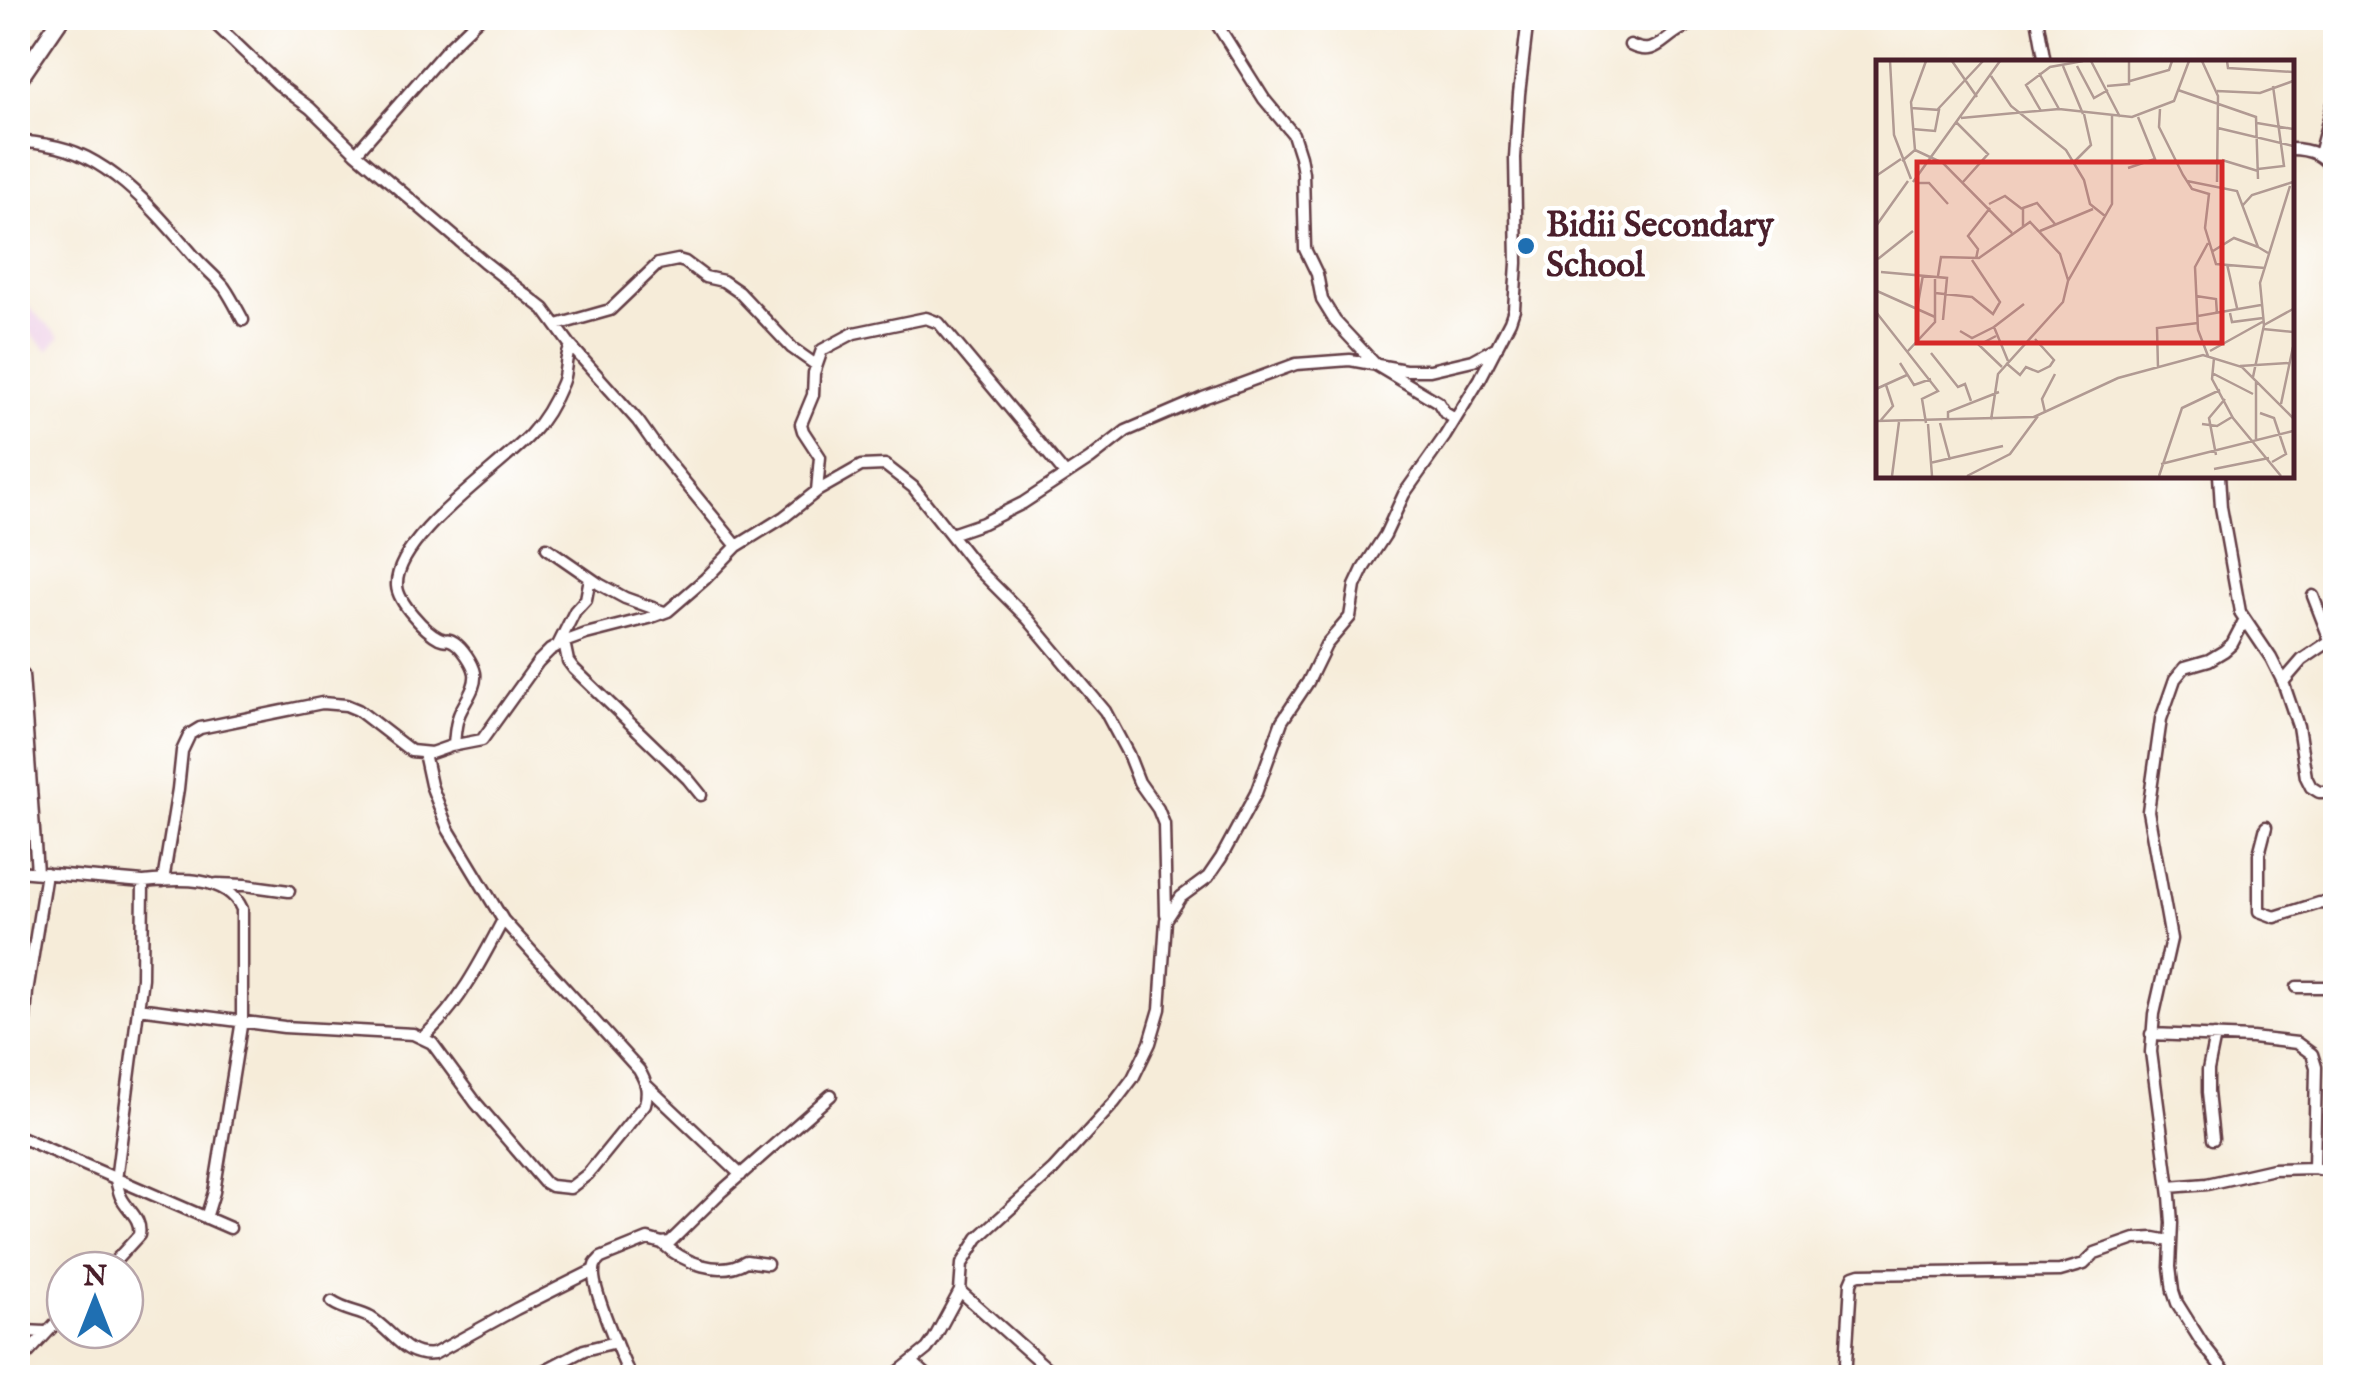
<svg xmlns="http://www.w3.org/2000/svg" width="2353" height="1395" viewBox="0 0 2353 1395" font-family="'IM FELL English',serif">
	<rect width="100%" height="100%" fill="#fff"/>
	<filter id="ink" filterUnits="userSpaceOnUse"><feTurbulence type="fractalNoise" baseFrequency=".01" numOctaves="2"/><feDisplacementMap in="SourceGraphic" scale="20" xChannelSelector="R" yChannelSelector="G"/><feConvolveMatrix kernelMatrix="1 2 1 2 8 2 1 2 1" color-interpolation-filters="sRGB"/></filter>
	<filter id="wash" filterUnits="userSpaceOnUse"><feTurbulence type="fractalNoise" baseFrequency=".0048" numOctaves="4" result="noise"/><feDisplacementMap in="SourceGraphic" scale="40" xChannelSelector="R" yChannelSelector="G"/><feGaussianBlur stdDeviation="2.25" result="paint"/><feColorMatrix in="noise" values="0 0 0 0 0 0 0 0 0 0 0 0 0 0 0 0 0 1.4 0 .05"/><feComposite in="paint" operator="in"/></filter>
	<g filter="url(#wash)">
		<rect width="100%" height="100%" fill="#f6ecd9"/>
		<path fill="#eed0e7" d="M18,297l42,40 -12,13 -30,-29z"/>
	</g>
	<g filter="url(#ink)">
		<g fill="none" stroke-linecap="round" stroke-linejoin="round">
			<g stroke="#643e45" stroke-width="15">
				<path id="minor" d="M209,18l69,66 32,24 46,45 127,108 61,48 27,37 67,75 22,31 77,94
					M1213,18l51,81 29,35 7,22 3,17 2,76 12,25 5,26 13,21 41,44 62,37 7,11 10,6
					M2037,18l8,44
					M1630,45c26,13 32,-7 53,-17 7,-4 16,-7 24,-10
					M18,143c10,-2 19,0 30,2 60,9 106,65 144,109 10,12 22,21 32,33 7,10 13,22 19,33
					M2290,149c22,0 32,6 46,23
					M356,153l94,-107 29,-28
					M2319,154l17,-61
					M557,325l53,-15 48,-46 20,-4 7,2 20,15 18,4 16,11 53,56 24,17
					M2219,475l2,32 19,105 31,46 12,24 15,44 8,51 5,10 8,5h17
					M817,491l3,-34 -17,-26 -2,-7 12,-29 1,-22 8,-23 32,-17 72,-15 13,5 127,152
					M951,534l32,-11 40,-20 67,-44 36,-28 77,-33 93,-34 54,-4 55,10h25l43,-10 24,-13
					M547,548l52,36 26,14 39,14
					M2313,596l17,44
					M564,642l4,19 6,8 114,110 13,16
					M558,645l17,-34 11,-12 4,-21
					M23,675l14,197
					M2283,682l19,-22 34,-23
					M454,745c1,-10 1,-20 5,-30 5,-13 18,-27 16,-42 -2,-10 -13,-26 -21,-31 -9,-5 -5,0 -15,-4 -14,-7 -41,-36 -42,-52 -3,-48 103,-118 133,-151 13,-14 25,-35 32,-52 5,-12 2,-24 9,-37
					M2266,827l-7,27v57l16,6 44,-14 17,1
					M18,871l125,11c33,-3 84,-8 99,27v111l-28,172 -8,26
					M163,881l15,-92 4,-38 8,-17 10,-6 122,-25 24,2 12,5 53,41 20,2 20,-7 31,-6 56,-78 12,-12 14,-8 22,-8 63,-16 19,-7 37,-32 32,-33 47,-29 33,-26 44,-25 24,-1 28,22 65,82 50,50 77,92 23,43 11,28 19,27 6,15 2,90
					M217,884l28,1 44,6
					M2297,987h39
					M138,1008l146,19 129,7 19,9 44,60 68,79 7,4 19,2 18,-14 57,-70c4,-14 1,-22 -6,-34l-136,-150 -55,-91 -17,-44 -7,-32
					M2151,1034l101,4 45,5 15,11 4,13 -2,101
					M423,1037c35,-30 59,-77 80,-117
					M18,1054l6,-24 3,-38 19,-119
					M647,1086l94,89
					M18,1136l212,92
					M2213,1139l-5,-47v-22l7,-34
					M2169,1187l38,-3 66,-15 41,-1 22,4
					M662,1243c22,20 58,34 84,18l21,3
					M107,1270l32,-35c3,-17 -11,-24 -18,-38 -2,-4 -4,-13 -5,-17l26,-202 1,-96
					M960,1291l98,87
					M332,1302c13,9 26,9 39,16 23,14 33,40 63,36l82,-45 78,-39
					M18,1326l7,5 20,1
					M912,1362l18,16
					M18,1364l47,-51
					M530,1378l54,-28 32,-8
					M631,1378c-9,-19 -39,-89 -37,-106 0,-8 2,-9 7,-14l47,-19 14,4 8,-1 52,-51 109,-96
					M891,1378l36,-29 7,-10 26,-48 2,-27 16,-26 75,-68 61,-67 19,-25 17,-35 10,-34 6,-89 15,-23 27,-20 13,-19 35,-65 26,-72 26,-39 18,-37 24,-28 5,-31 8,-17 22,-34 19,-41 41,-58 35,-57 30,-58 4,-12 3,-46 -2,-105 4,-64 9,-76
					M1845,1378l6,-95 3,-7 6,-2 200,-3 24,-7 11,-11 40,-14 19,-1 16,3
					M2230,1378l-28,-35 -25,-40 -4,-12 -3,-24 2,-44 -2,-27 -19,-144 3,-38 17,-75 -23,-128 13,-92 14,-40 10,-12 24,-7 15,-9 8,-7 12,-23"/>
			</g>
			<g stroke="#643e45" stroke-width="20">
				<path id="secondary" d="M18,81l43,-63"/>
			</g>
			<use href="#minor" stroke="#fff" stroke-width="10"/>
			<use href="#secondary" stroke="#fff" stroke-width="15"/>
		</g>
	</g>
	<circle fill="#1f6fb2" stroke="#fff" stroke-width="4" cx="1526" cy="246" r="10"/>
	<g text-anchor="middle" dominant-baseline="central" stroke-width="9" stroke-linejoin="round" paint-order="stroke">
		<g font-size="35" font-weight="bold" fill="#4a1f2b" stroke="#fff" text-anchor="start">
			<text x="1546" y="226">Bidii Secondary<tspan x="1546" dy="40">School</tspan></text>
		</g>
	</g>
	<g transform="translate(1876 60)">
		<rect width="418" height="418" fill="#f6ecd9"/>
		<path fill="none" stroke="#b19a93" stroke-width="2.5" d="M14,1l4,74 17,44M76,1l25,36M215,1l29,56M326,1l16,35 -1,86M351,1l1,7 65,4M187,6l20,48M201,6l17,32 14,-8M163,13l20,36M115,16l20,30 55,44 18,30 6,24 15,12M254,21l39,-11 3,-9M231,26l22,-2v-23M302,30l78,27 2,62M341,31l43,2 33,-12M35,48l28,2 -4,21 -23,-2M62,49l45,-48M284,49l-1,18 24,48 9,14 17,5 -4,34 11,36 49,4M165,51l-15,-26 24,-18 33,-6M85,58l98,-9 73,8 42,-16 15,-40M80,62l32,32 -25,28M381,63l36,6M342,68l75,18M39,90l28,13 69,70M346,100l36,11M26,101l13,-11 -4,-48 15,-41M197,103l18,-18 -7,-31M252,108l27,-9 -17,-42M382,109l26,-3 -11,-80M0,116l25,-17M311,121l50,10 21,56 10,6M37,122l87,-121M39,123h14l19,21M113,144l16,-8 17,13M367,145l9,-10 41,-13M0,166l32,-45M147,166v-18l14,-5 18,21M164,171l53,-22M332,183l-13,24 3,63 10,26M337,191l21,-13 24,9M0,196v36M2,199l35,-28M100,199l2,-10 -10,-13 22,-28M351,204l10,44M5,212l66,6 -4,42M62,216l3,-19 38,1 51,-36 30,32 8,26M1,231l58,26M59,233l37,4 21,17 7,-12 -28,-42M320,236l20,3 1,15M41,249l6,-34M0,252l62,79 -16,8 4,24M354,253l2,9 31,-4M322,256l63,-11M388,265l29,-16M387,269l30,3M84,271l12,7 22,-11M120,276l-17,9 23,22M334,291l54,-30M31,292l28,-30v-45M55,293l27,34 7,-3 6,17M338,298l-2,21 21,39 48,58M132,301l-14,-34 30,-23M24,303l14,22 17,-6M130,303l14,12 6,-8 12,5 12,-6 4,-6 -19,-21M364,306l50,-3M282,308l-1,-40 41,-5M336,313l41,21M377,317l11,-52 -4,-42 30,-97M380,322v57M0,329l31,-14M405,344l12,-57M169,352l-3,-13 13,-25M384,353l14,5 12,36 -14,8M5,360l12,-14 -7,-21M72,360v-8l51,-20M115,360l7,-46 65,-72 5,-21 44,-77v-88M0,361l158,-4 84,-39 85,-23 39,12 51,51M64,363l10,37M52,364l4,52M326,364l15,2 15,-9M340,395l-7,-37 16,-19M54,403l73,-17M285,404l132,-33M338,409l55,-11M16,416l7,-54M91,416l43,-22 28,-38M283,416l23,-68 38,-18"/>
		<path fill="#d62828" fill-opacity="0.15" stroke="#d62828" stroke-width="5" d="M41,102h305v181h-305z"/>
		<rect width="418" height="418" fill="none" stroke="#4a1f2b" stroke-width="5"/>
	</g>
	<rect width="2353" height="1395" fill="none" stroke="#fff" stroke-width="60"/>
	<g transform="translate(95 1300)"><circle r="48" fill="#ffffff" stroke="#b7a5aa" stroke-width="2.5"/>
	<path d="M0-8L18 38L0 25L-18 38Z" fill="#1f6fb2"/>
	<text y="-15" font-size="28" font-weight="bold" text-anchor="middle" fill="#4a1f2b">N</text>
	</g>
</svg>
